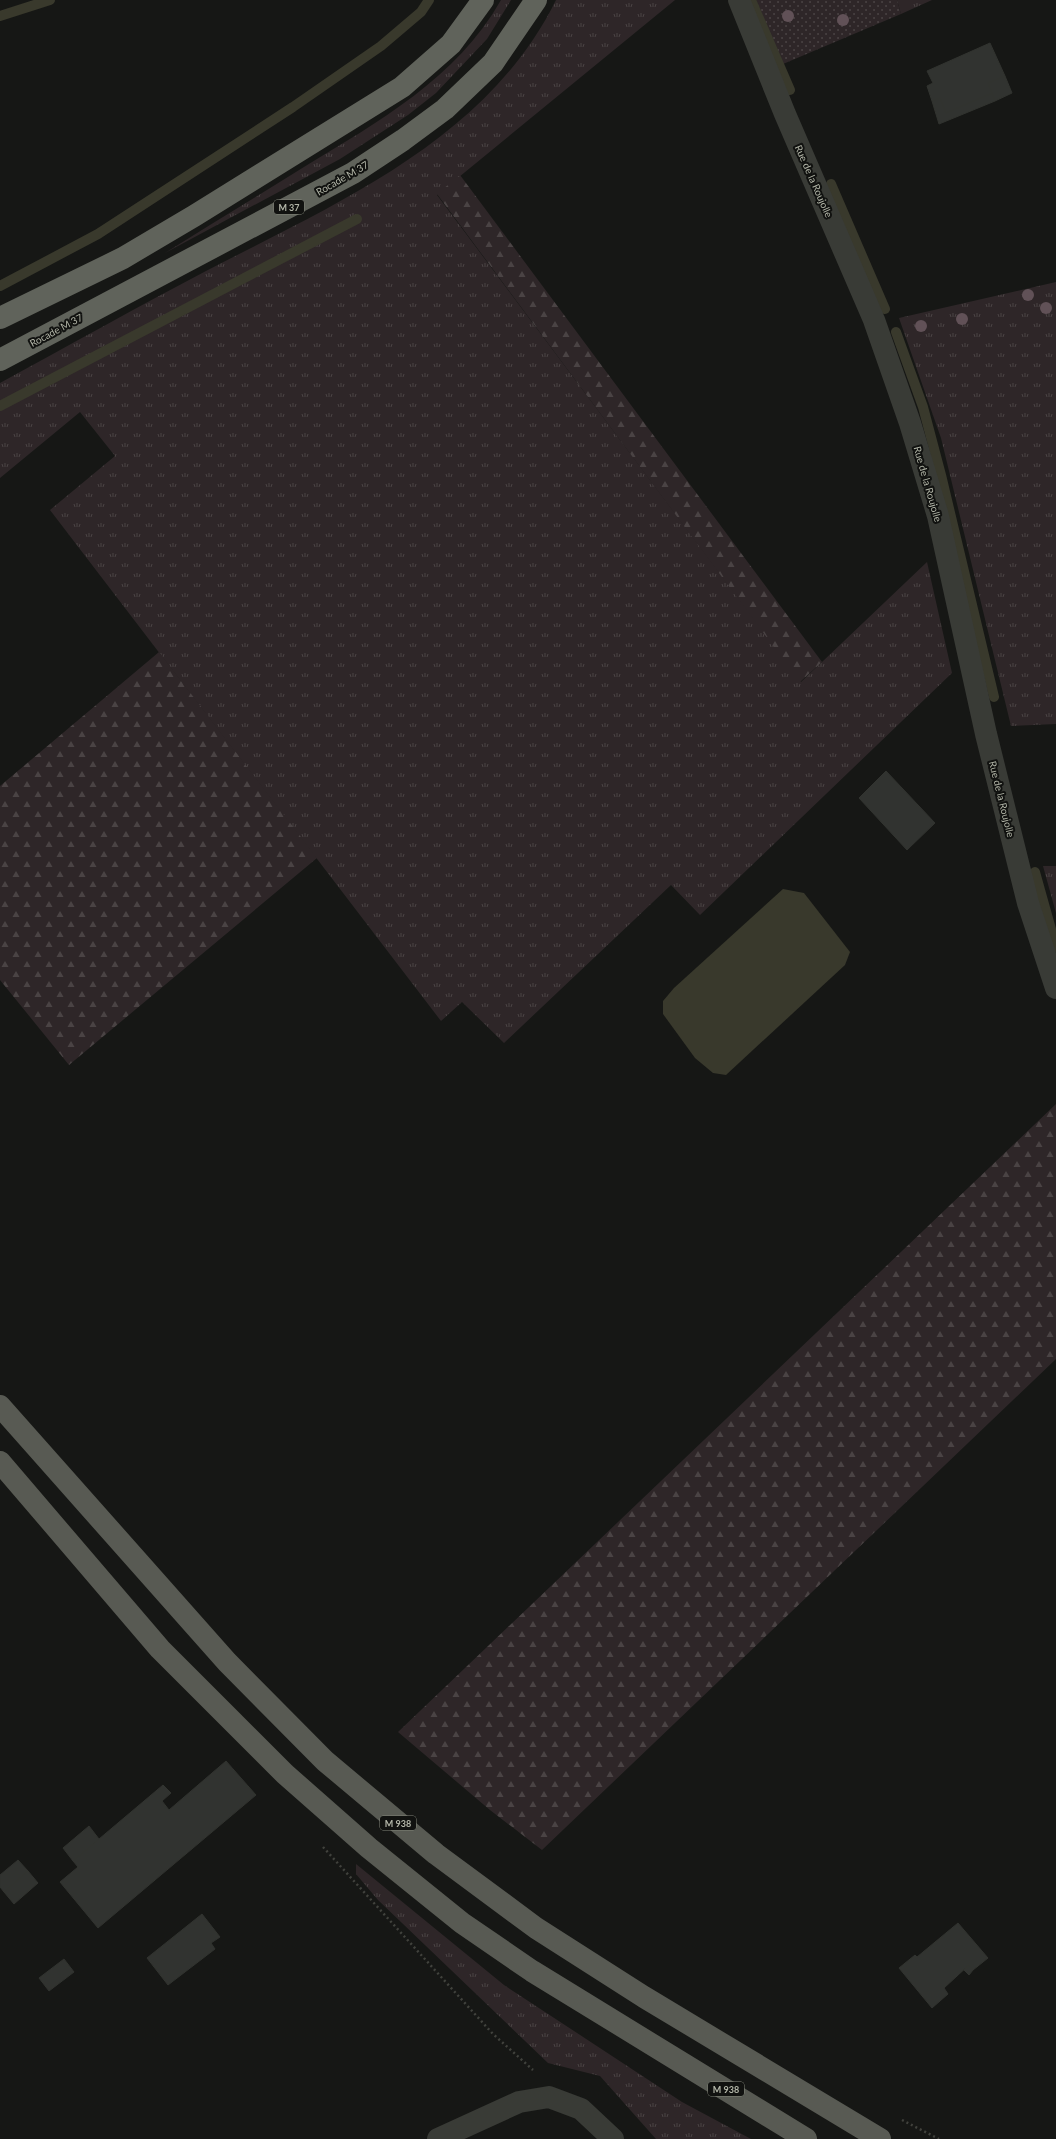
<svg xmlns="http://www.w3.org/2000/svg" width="1056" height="2139" viewBox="0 0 1056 2139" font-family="Lato,sans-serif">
	<defs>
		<pattern id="grass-tufts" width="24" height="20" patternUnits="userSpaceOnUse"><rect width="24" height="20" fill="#2e2628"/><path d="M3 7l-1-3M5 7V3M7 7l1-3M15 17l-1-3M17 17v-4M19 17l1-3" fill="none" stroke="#4a4344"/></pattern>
		<pattern id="forest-firs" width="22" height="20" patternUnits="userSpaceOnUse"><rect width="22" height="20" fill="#2e2628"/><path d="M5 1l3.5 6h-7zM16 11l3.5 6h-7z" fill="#4a4344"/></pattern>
		<pattern id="garden-dots" width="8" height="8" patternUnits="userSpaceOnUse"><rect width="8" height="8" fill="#2e2628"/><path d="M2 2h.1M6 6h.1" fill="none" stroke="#4a4344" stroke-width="1.8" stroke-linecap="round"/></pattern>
	</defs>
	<rect width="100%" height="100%" fill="#161715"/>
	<path fill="url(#grass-tufts)" d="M501,0h10l-24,39 -51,54 -28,22 -68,44 -175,94c46,-29 93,-57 139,-86 74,-45 153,-89 197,-167z
		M556,0h119l-238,195 364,487 126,-120 25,111 -252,242 -29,-30 -167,158 -42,-41 -21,19 -391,-511 65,-54 -35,-44 -80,66v-95c68,-37 137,-76 206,-112 131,-68 281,-131 350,-271z
		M897,0h35l-31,14z
		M1056,282v442l-45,2 -70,-288 -42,-120z
		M1043,866h13v47z
		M356,1864l148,121 178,117 69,37h-95l-56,-63 -52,-13 -170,-163 -22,-26z"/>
	<path fill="url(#forest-firs)" d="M460,175l362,487 -22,20 -363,-488z
		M159,652l158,206 -248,207 -69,-85v-194z
		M1056,1104v255l-514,491 -52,-40 -92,-78z"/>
	<path fill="url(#garden-dots)" d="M756,0h141l4,14 -118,50z"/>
	<path fill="#39392c" d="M783,889l21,4 46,59 -5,13 -119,110 -13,-2 -18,-15 -32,-44v-13l11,-13z"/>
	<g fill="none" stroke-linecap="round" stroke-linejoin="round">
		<path stroke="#39392c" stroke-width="10" d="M751,0l39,90
			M0,16l50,-16
			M831,184l54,125
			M0,286l98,-52 195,-127 88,-61 40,-34 8,-12
			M896,332l27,75 18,68 53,222
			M0,406l357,-187
			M1035,872l21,75"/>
	</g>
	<path fill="#313330" stroke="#31332f" d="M990,43l15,33 -17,7 4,10 -46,20 -6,-15 -8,3 -5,-15 6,-3 -6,-12z
		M1005,76l7,17 -17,8 -7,-18z
		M992,93l3,8 -56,23 -7,-23 8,-3 6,15z
		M886,771l49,52 -28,27 -48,-52z
		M226,1761l30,34 -158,133 -38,-46 18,-15 -5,-6 90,-76 8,8 -9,8 7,9z
		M89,1826l10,13 -26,22 -10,-13z
		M18,1860l10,11 -24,21 -4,-5v-12z
		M28,1871l10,12 -24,21 -10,-12z
		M202,1914l18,23 -9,6 4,6 -47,36 -21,-27z
		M958,1923l30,35 -15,12 -4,-5 -25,23 4,6 -16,14 -33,-40 16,-13 2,2z
		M64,1959l10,13 -25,19 -10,-13z
		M969,1965l4,5 -4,5 -5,-5z"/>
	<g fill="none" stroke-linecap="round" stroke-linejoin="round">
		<path stroke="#41423d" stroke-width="2.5" stroke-dasharray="2 3" stroke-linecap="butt" d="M323,1847l170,187 40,36
			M902,2120l37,19"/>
		<path stroke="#393b36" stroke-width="22" d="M739,0l46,114 89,206 36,103 28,93 48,218 42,169 28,85"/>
		<path stroke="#393b36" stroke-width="22" d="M438,2139l81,-37 30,-5 32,12 32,30"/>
		<path stroke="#585a53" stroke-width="22" d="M0,1406l227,256 98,99 111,93 100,74 108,69 236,142
			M0,1462l160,187 125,125 84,74 93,75 70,48 274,168"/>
		<path stroke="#60635b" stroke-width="22" d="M0,318l123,-60 71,-42 208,-129 49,-43 32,-44
			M0,360l353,-187 50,-33 42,-31 48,-46 43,-63"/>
	</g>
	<g fill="#615157">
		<circle cx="788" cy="16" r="6"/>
		<circle cx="843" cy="20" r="6"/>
		<circle cx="1028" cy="295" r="6"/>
		<circle cx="1046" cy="308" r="6"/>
		<circle cx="962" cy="319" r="6"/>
		<circle cx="921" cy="326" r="6"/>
	</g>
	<g text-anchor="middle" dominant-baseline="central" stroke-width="4" stroke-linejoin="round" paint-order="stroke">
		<g fill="#111210" stroke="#82857a" stroke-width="1">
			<rect x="274" y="200" width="30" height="14" rx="3"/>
			<rect x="380" y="1816" width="36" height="14" rx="3"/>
			<rect x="708" y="2082" width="36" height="14" rx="3"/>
		</g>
		<g font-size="9" font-weight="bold" fill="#b3b6a8">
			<text x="289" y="207">M 37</text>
			<text x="398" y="1823">M 938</text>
			<text x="726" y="2089">M 938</text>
		</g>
		<g font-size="10" fill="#b3b6a8" stroke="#111210">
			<text transform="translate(342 178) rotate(-30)">Rocade M 37</text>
			<text transform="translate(814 181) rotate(66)">Rue de la Roujolle</text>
			<text transform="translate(56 330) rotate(-28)">Rocade M 37</text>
			<text transform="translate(928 484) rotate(74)">Rue de la Roujolle</text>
			<text transform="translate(1002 799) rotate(76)">Rue de la Roujolle</text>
		</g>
	</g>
</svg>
